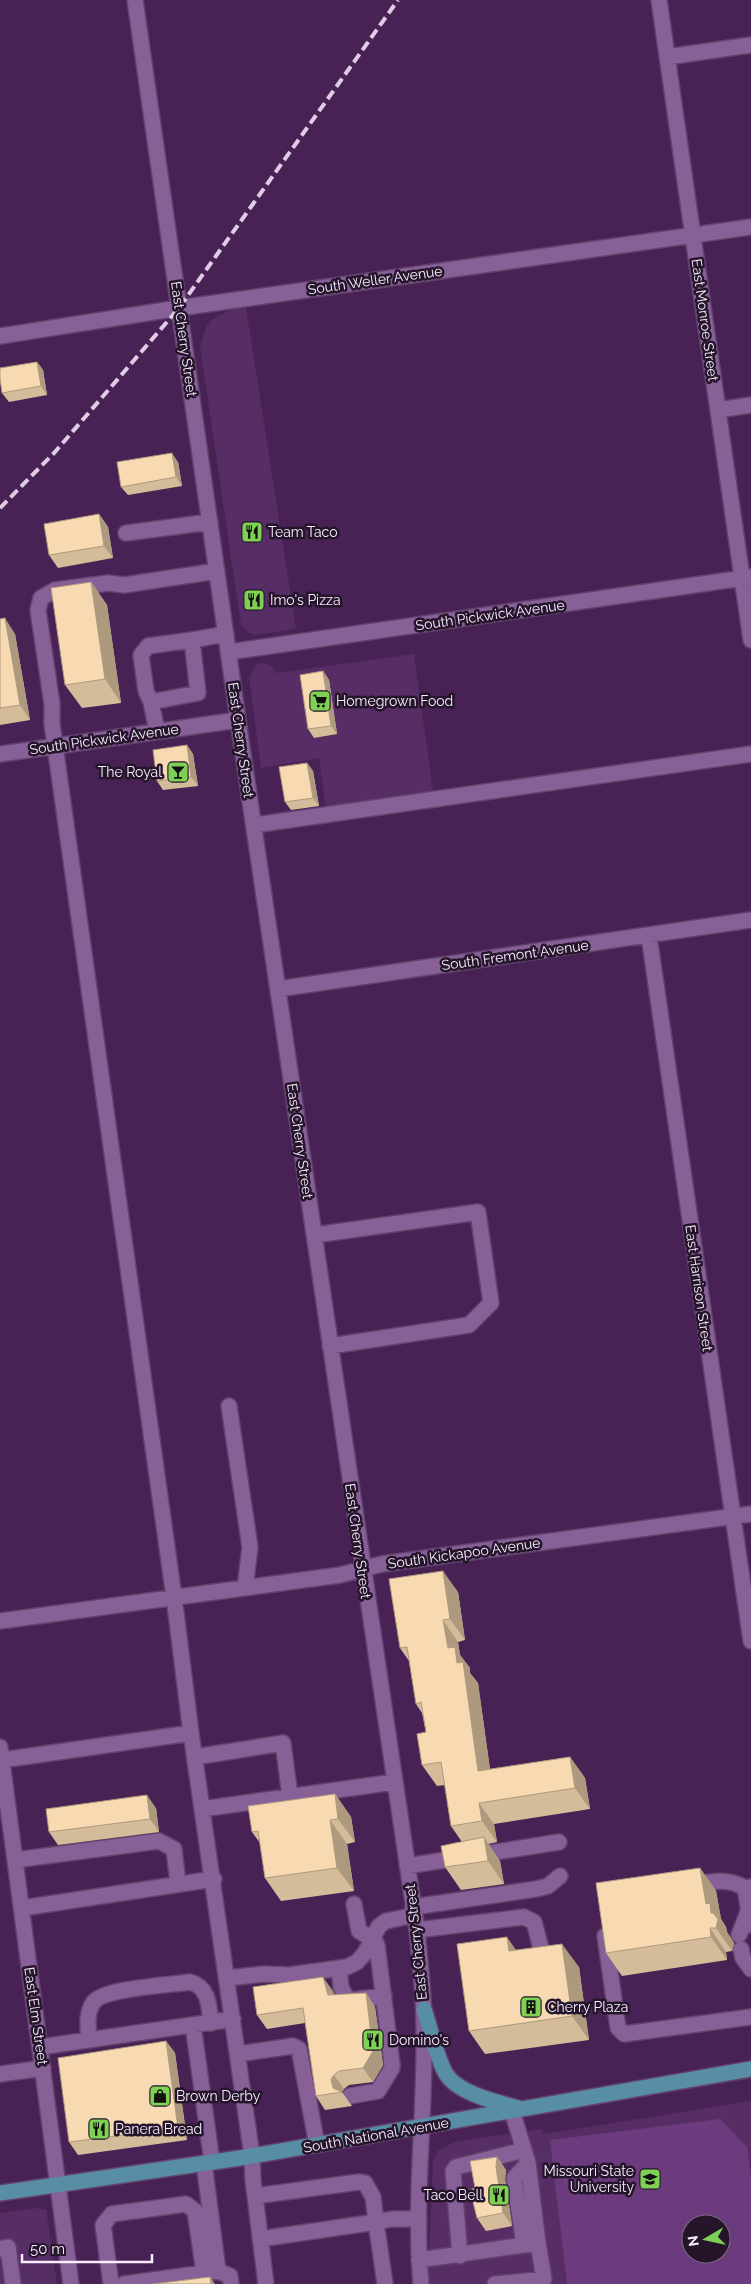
<svg xmlns="http://www.w3.org/2000/svg" width="751" height="2284" viewBox="0 0 751 2284" font-family="Raleway,sans-serif">
	<rect width="100%" height="100%" fill="#482255"/>
	<path fill="#562d64" fill-rule="evenodd" d="M246,307l50,322 -40,6 -6,-2 -9,-8 -41,-279 6,-19 8,-9 19,-9z
		M414,654l19,137 -107,18 -7,-51 -58,10 -12,-91 9,-14h7l6,3 6,7z
		M751,2101v183h-323l5,-123 5,-10 8,-5 12,-5 84,-12 2,5zM691,2224h30v30h-30z
		M37,2208l9,2 11,74h-57v-71z"/>
	<path fill="#6c3b7e" fill-rule="evenodd" d="M720,2119l27,28 4,30v107h-184l-17,-144zM691,2224h30v30h-30z"/>
	<g fill="none" stroke-linecap="round" stroke-linejoin="round">
		<g stroke="#62426c" stroke-width="18">
			<path id="minor" d="M135,0l103,720 179,1210c4,40 8,79 7,118 0,79 -10,157 -3,236
				M659,0l92,640
				M667,57l84,-12
				M0,336l179,-28 572,-81
				M718,410l33,-5
				M126,533l84,-11
				M217,571l-93,14 -16,-2 -53,7 -14,8 -3,12 14,94v20l122,873 17,136 61,423 1,24 13,104
				M229,652l522,-75
				M151,702l-5,-11 -5,-36 7,-9 44,-6
				M157,731l-6,-29 47,-9 -6,-53 34,-6
				M0,754l238,-34
				M254,825l497,-71
				M649,936l102,705
				M278,989l473,-69
				M315,1235l163,-23 13,91 -22,22 -139,21
				M229,1406l21,141 -5,41
				M0,1621l340,-46 42,-11 369,-50
				M0,1747l71,537
				M195,1757l88,-14 7,53
				M2,1760l189,-27
				M202,1809l192,-27
				M15,1860l144,-19 15,8 4,35
				M407,1866l152,-24
				M690,1885c20,-3 37,-8 55,3l6,-1
				M745,1888l6,37
				M413,1907l123,-18 12,-3 12,-10
				M22,1908l192,-29
				M417,1930l107,-13 10,5 8,30
				M739,1935l9,-23
				M605,1936l13,92 6,6 127,-17
				M741,1949l2,9 8,11
				M339,1968l2,19 6,12 5,1 32,-4
				M227,1978l37,-4 25,1 58,-8 10,-5 8,-9 14,-27 7,-5 29,-6
				M193,2025l19,137
				M89,2040c-1,-13 -3,-26 4,-37 9,-15 78,-18 97,-21 19,5 19,24 21,41
				M40,2047l193,-28
				M238,2054l55,-8 6,3 18,96
				M0,2074l43,-6
				M350,2096l28,-5 14,-23v-4l-15,-119 -3,-5 -15,-9 -5,-27
				M204,2163l14,108
				M255,2196l104,-14 6,1 8,14 3,25 -116,17
				M524,2244l-10,-66 14,-15
				M0,2249l8,-2 5,37
				M460,2256l-7,-85 3,-4 68,-17
				M419,2260l119,-17 -10,-80 -16,-52
				M111,2284l-8,-59 9,-11 74,-10 9,7 9,62
				M124,2284l94,-13 12,5 1,8
				M385,2284l-9,-62 16,-3h27
				M495,2284l49,-5 -6,-36"/>
		</g>
		<g stroke="#62426c" stroke-width="18">
			<path id="major" d="M424,2009c6,18 13,50 22,65 13,20 51,28 72,34
				M0,2193l240,-35 511,-89"/>
		</g>
		<use href="#minor" stroke="#886098" stroke-width="15"/>
		<use href="#major" stroke="#578ea5" stroke-width="15"/>
		<path stroke="#decde5" stroke-width="4" stroke-dasharray="10 5" stroke-linecap="butt" d="M0,508l55,-56 124,-144 219,-308"/>
	</g>
	<path fill="#d4bb99" d="M37,362l6,8 4,25 -38,7 -7,-9z
		M178,462l4,24 -54,9 -7,-8z
		M99,514l9,13 5,31 -55,10 -9,-13z
		M91,582l16,23 14,98 -39,5 -17,-23z
		M0,619l15,15 15,86 -30,5z
		M323,671l6,9 8,54 -23,4 -6,-9z
		M187,745l6,9 5,32 -35,4 -6,-9z
		M307,763l6,8 6,35 -28,4 -6,-8z
		M458,1592l7,48 -7,2 2,13 10,13v5l8,10 12,86 80,-12 15,21 5,31 -96,15 3,18 -9,2 12,17 4,23 -43,6 -16,-23 17,-25 -11,-16 -6,-41 -8,1 -15,-21 4,-33 -4,-19 -6,-9 -7,-43 -9,-13z
		M335,1794l16,23 4,25 -8,2 7,47 -73,10 -16,-23 -5,-35 -8,-11z
		M156,1808l3,24 -101,13 -9,-13z
		M700,1868l16,23 5,28 5,8 1,5 7,11 -2,8 -6,1 1,8 -105,16 -16,-23z
		M516,1950l63,17 10,73 -104,14 -16,-23z
		M333,1991l1,4 32,-2 9,14 8,58 -10,17 -24,3 -5,4 -2,3 10,14 -27,4 -9,-14 -11,-73 -38,6 -10,-14z
		M166,2041l9,12 12,87 -109,15 -9,-13z
		M497,2157l9,13 -1,9 7,47 -26,5 -9,-13 -2,-30z"/>
	<path fill="#ad997d" d="M37,362l6,8 4,25 -6,-9z
		M172,453l6,9 4,24 -6,-9z
		M99,514l9,13 5,31 -9,-12z
		M91,582l16,23 14,98 -16,-24z
		M5,618l10,16 15,86 -10,-15z
		M323,671l6,9 8,54 -6,-8z
		M187,745l6,9 5,32 -7,-9z
		M307,763l6,8 6,35 -6,-8z
		M443,1571l15,21 7,48 -15,-21z
		M443,1620l15,22 2,13 10,13v5l8,10 15,109 -15,-21 -30,-123z
		M570,1757l15,21 5,31 -15,-21z
		M335,1794l16,23 4,25 -17,-23z
		M147,1795l9,13 3,24 -9,-13z
		M479,1803l15,21 3,18 -15,-21z
		M330,1820l17,24 7,47 -17,-23z
		M484,1837l16,24 4,23 -16,-23z
		M700,1868l16,23 5,28 5,8 1,5 7,11 -2,8 -16,-23 -5,-15 -5,-9z
		M710,1928l16,24 1,8 -16,-23z
		M507,1937l16,23 -14,-9z
		M562,1944l17,23 10,73 -17,-24z
		M323,1977l10,14 5,18 -10,-14z
		M366,1993l9,14 8,58 -10,17 -10,-14z
		M166,2041l9,12 12,87 -9,-12z
		M334,2075l10,14 -2,3 -9,-4 -2,-9z
		M497,2157l9,13 -1,9 7,47 -9,-13 -7,-46z
		M210,2277l5,7h-4z"/>
	<path fill="#f7dab2" stroke="#ad997d" d="M37,362l4,24 -39,7 -2,-14v-11z
		M172,453l4,24 -55,10 -4,-25z
		M99,514l5,32 -55,9 -5,-31z
		M91,582l14,97 -40,6 -14,-97z
		M5,618l15,87 -20,3v-89z
		M323,671l8,55 -23,3 -8,-54z
		M187,745l4,32 -34,4 -4,-31z
		M307,763l6,35 -28,4 -6,-35z
		M443,1571l7,48 -7,1 5,28 7,-1 2,16 6,-1 15,109 92,-14 5,31 -96,15 3,18 -31,5 -10,-64 -19,3 -5,-31 9,-2 -5,-30 -5,2 -9,-57 -7,1 -11,-69z
		M335,1794l3,25 -8,1 7,48 -72,10 -7,-47 -6,1 -4,-26z
		M147,1795l3,24 -101,13 -3,-23z
		M484,1837l4,24 -43,6 -4,-21z
		M700,1868l6,36 4,-1 1,10h2l5,6 -2,9h-6l1,9 -105,16 -10,-70z
		M507,1937l2,14 53,-7 10,72 -103,15 -12,-87z
		M323,1977l5,18 38,-2 7,58 -10,17 -24,3 -5,4 -3,4 2,9 9,4 -26,4 -13,-88 -46,7 -4,-28z
		M166,2041l12,87 -109,14 -11,-84z
		M497,2157l-1,10 7,46 -26,5 -7,-28 5,-2 -5,-27z
		M210,2277l1,7h-58z"/>
	<defs>
		<g id="restaurant-square" transform="scale(1.125)"><rect x="-9" y="-9" width="18" height="18" rx="4" fill="#7ed153" stroke="#25152b"/><path d="M-5-6h1v4h1v-4h1v4h1v-4h1v5L-1.5 .5V6h-2V.5L-5-1ZM5-6V6H3V1.5H1.5Q1.5-4 5-6Z" fill="#111"/></g>
		<g id="supermarket-square" transform="scale(1.125)"><rect x="-9" y="-9" width="18" height="18" rx="4" fill="#7ed153" stroke="#25152b"/><path d="M-6-5.5h2.5l.6 2H6L4.5 2H-2.5L-4.4-4H-6ZM-1.5 3.2a1.3 1.3 0 1 0 .1 0ZM3 3.2a1.3 1.3 0 1 0 .1 0Z" fill="#111"/></g>
		<g id="bar-square" transform="scale(1.125)"><rect x="-9" y="-9" width="18" height="18" rx="4" fill="#7ed153" stroke="#25152b"/><path d="M-6-5H6L.8 .8V4.5H3.5V6h-7V4.5H-.8V.8Z" fill="#111"/></g>
		<g id="building-square" transform="scale(1.125)"><rect x="-9" y="-9" width="18" height="18" rx="4" fill="#7ed153" stroke="#25152b"/><path d="M-4-6H4V6H1V3H-1V6H-4ZM-2.5-4.3h1.7v1.8h-1.7ZM.8-4.3h1.7v1.8H.8ZM-2.5-1h1.7V.8h-1.7ZM.8-1h1.7V.8H.8Z" fill="#111"/></g>
		<g id="shop-square" transform="scale(1.125)"><rect x="-9" y="-9" width="18" height="18" rx="4" fill="#7ed153" stroke="#25152b"/><path d="M-5-2.5h2.3a2.7 3.5 0 0 1 5.4 0H5L5.5 6h-11ZM-1.5-2.5h3a1.5 2.3 0 0 0-3 0Z" fill="#111"/></g>
		<g id="university-square" transform="scale(1.125)"><rect x="-9" y="-9" width="18" height="18" rx="4" fill="#7ed153" stroke="#25152b"/><path d="M0-5L7-2L0 1L-7-2ZM-4 1L0 2.5L4 1V4Q0 6-4 4Z" fill="#111"/></g>
	</defs>
	<g fill-rule="evenodd">
		<use href="#restaurant-square" x="252" y="532"/>
		<use href="#restaurant-square" x="254" y="600"/>
		<use href="#supermarket-square" x="320" y="701"/>
		<use href="#bar-square" x="178" y="772"/>
		<use href="#building-square" x="531" y="2007"/>
		<use href="#restaurant-square" x="373" y="2040"/>
		<use href="#shop-square" x="160" y="2096"/>
		<use href="#restaurant-square" x="99" y="2129"/>
		<use href="#university-square" x="650" y="2179"/>
		<use href="#restaurant-square" x="499" y="2195"/>
	</g>
	<g text-anchor="middle" dominant-baseline="central" stroke-width="5" stroke-linejoin="round" paint-order="stroke">
		<g font-size="14" fill="#f9ecff" stroke="#25152b">
			<text transform="translate(375 280) rotate(-8)">South Weller Avenue</text>
			<text transform="translate(705 320) rotate(82)">East Monroe Street</text>
			<text transform="translate(184 339) rotate(82)">East Cherry Street</text>
			<text transform="translate(490 615) rotate(-8)">South Pickwick Avenue</text>
			<text transform="translate(104 739) rotate(-8)">South Pickwick Avenue</text>
			<text transform="translate(241 740) rotate(82)">East Cherry Street</text>
			<text transform="translate(515 955) rotate(-8)">South Fremont Avenue</text>
			<text transform="translate(300 1141) rotate(82)">East Cherry Street</text>
			<text transform="translate(699 1288) rotate(82)">East Harrison Street</text>
			<text transform="translate(358 1541) rotate(82)">East Cherry Street</text>
			<text transform="translate(464 1553) rotate(-8)">South Kickapoo Avenue</text>
			<text transform="translate(416 1942) rotate(-96)">East Cherry Street</text>
			<text transform="translate(36 2016) rotate(82)">East Elm Street</text>
			<text transform="translate(376 2135) rotate(-10)">South National Avenue</text>
		</g>
		<g font-size="14" fill="#f9ecff" stroke="#25152b" text-anchor="start">
			<text x="268" y="532">Team Taco</text>
			<text x="270" y="600">Imo's Pizza</text>
			<text x="336" y="701">Homegrown Food</text>
			<text x="162" y="772" text-anchor="end">The Royal</text>
			<text x="547" y="2007">Cherry Plaza</text>
			<text x="389" y="2040">Domino's</text>
			<text x="176" y="2096">Brown Derby</text>
			<text x="115" y="2129">Panera Bread</text>
			<text x="634" y="2171" text-anchor="end">Missouri State<tspan x="634" dy="16">University</tspan></text>
			<text x="483" y="2195" text-anchor="end">Taco Bell</text>
		</g>
	</g>
	<g transform="translate(706 2239) rotate(261)"><circle r="24" fill="#25152b" stroke="#7a6b80"/>
	<path d="M0-4L9 19L0 12L-9 19Z" fill="#7ed153"/>
	<text y="-8" font-size="14" font-weight="bold" text-anchor="middle" fill="#f9ecff">N</text>
	</g>
	<path d="M22 2254v8h130v-8" fill="none" stroke="#f9ecff" stroke-width="2.5"/>
	<text x="30" y="2254" font-size="15" fill="#f9ecff" stroke="#25152b" stroke-width="4" paint-order="stroke">50 m</text>
</svg>
